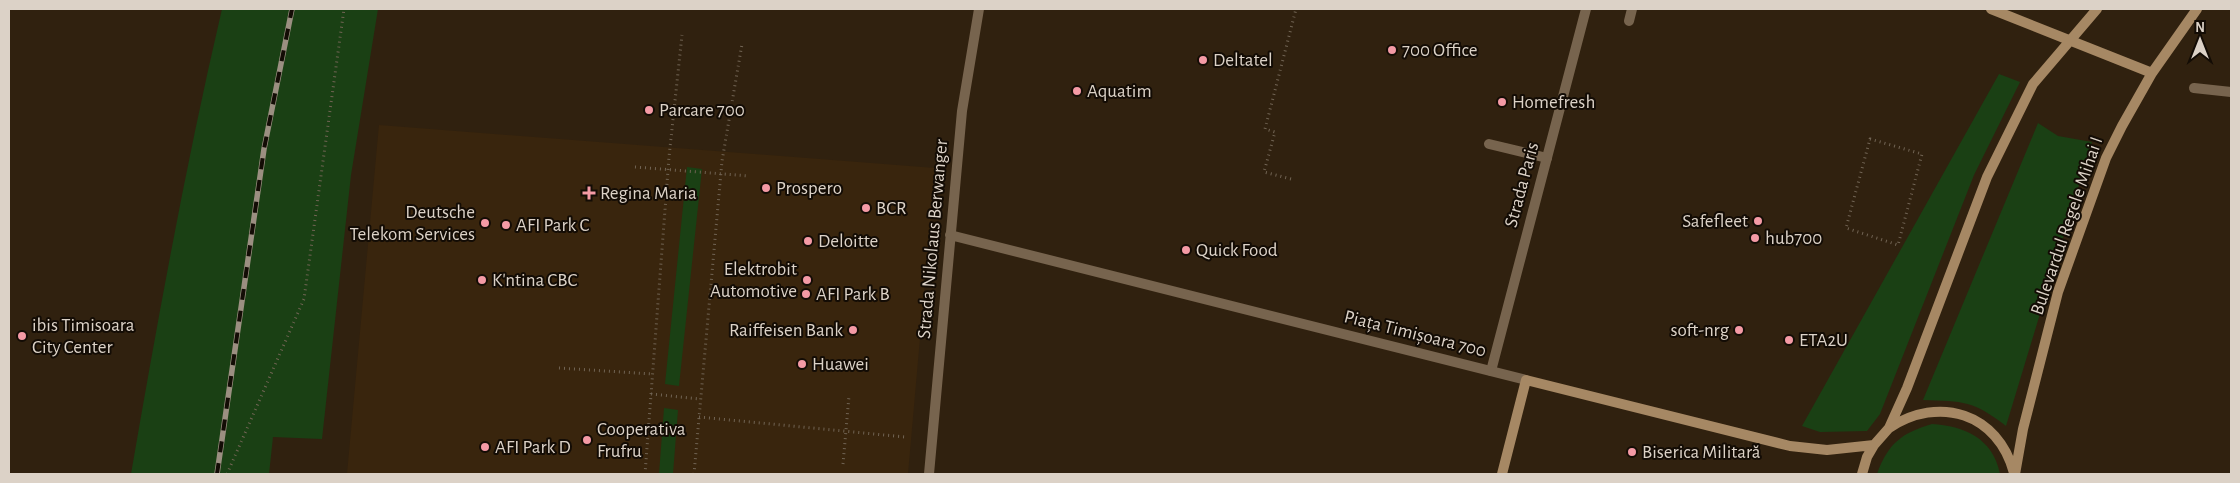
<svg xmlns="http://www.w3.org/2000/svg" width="2240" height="483" viewBox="0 0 2240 483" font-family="'Alegreya Sans',sans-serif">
	<rect width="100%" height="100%" fill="#30210f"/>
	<path fill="#39250d" d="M379,125l556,43 -27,306h-561z"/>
	<path fill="#1a4014" d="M222,9h156l-27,166 -29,264 -49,-2 -4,37h-138c27,-156 55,-311 91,-465z
		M1999,74l21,8 -46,93 -94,239 -13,17 -47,1 -18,-6z
		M2038,123l20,13 34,6 -86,284c-32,-25 -43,-25 -83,-26z
		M687,167l15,2 -23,217 -14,-2z
		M664,408l14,2 -5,64h-14z
		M1932,424c32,2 61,14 68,50h-123c11,-30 24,-41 55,-50z"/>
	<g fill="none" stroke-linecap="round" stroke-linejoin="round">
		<path stroke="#716454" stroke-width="3" stroke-dasharray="1 4" stroke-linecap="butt" d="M1870,139l52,15 -24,91 -52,-17z
			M1291,179l-27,-7 11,-40 -10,-3 31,-120
			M559,368l93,6
			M651,394l49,5
			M699,417l206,20
			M227,474l77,-175 40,-290
			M645,474l24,-317 13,-122
			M694,474l28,-313 20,-117"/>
		<path stroke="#77644e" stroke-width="10" d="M1629,21l3,-12
			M1489,144l58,14"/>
		<path stroke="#77644e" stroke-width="10" d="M2194,88l37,4"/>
		<path stroke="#77644e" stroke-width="10" d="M1491,371l95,-362"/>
		<path stroke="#77644e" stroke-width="10" d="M950,235l576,145
			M929,474l33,-363 17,-102"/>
		<path stroke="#a68864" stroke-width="10" d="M1991,9l161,64
			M1889,428c50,-33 109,-15 125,45
			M1502,474l24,-94 264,66 37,4 47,-5
			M1862,474l5,-17 7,-12 15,-17 18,-40 80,-211 46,-93 64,-75
			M2015,474l8,-45 35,-137 48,-134 16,-32 30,-53 45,-64"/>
		<g stroke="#9b8f81" stroke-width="5.5">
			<path id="rail" d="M217,474l47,-325 28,-140"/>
		</g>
		<use href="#rail" stroke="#130c05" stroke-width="4" stroke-dasharray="11" stroke-linecap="butt"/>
		<path stroke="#716454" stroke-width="3" stroke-dasharray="1 4" stroke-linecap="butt" d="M635,167l114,9
			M843,464l6,-68"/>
	</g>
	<g fill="#f49aa5" stroke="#130c05" stroke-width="2">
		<circle cx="1392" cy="50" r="5"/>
		<circle cx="1203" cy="60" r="5"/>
		<circle cx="1077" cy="91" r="5"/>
		<circle cx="1502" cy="102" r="5"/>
		<circle cx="649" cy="110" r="5"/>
		<circle cx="766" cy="188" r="5"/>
		<path d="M586.5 185.5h5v5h5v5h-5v5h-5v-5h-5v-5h5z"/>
		<circle cx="866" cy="208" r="5"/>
		<circle cx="1758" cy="221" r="5"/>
		<circle cx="485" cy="223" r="5"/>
		<circle cx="506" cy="225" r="5"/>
		<circle cx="1755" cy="238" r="5"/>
		<circle cx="808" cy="241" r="5"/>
		<circle cx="1186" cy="250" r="5"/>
		<circle cx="482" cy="280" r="5"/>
		<circle cx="807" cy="280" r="5"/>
		<circle cx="806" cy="294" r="5"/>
		<circle cx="853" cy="330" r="5"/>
		<circle cx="1739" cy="330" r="5"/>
		<circle cx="22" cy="336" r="5"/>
		<circle cx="1789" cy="340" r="5"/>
		<circle cx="802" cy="364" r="5"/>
		<circle cx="587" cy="440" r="5"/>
		<circle cx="485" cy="447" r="5"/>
		<circle cx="1632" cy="452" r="5"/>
	</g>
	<g text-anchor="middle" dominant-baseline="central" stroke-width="4" stroke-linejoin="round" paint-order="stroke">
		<g font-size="19" fill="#dcd2c7" stroke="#130c05" text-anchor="start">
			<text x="1402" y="50">700 Office</text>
			<text x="1213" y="60">Deltatel</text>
			<text x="1087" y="91">Aquatim</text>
			<text x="1512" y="102">Homefresh</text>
			<text x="659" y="110">Parcare 700</text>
			<text x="776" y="188">Prospero</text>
			<text x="600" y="193">Regina Maria</text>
			<text x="876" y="208">BCR</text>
			<text x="475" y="212" text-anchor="end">Deutsche<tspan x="475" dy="22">Telekom Services</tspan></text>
			<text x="1748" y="221" text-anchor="end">Safefleet</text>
			<text x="516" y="225">AFI Park C</text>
			<text x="1765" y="238">hub700</text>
			<text x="818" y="241">Deloitte</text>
			<text x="1196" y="250">Quick Food</text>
			<text x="797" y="269" text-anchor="end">Elektrobit<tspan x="797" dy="22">Automotive</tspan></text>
			<text x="492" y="280">K'ntina CBC</text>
			<text x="816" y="294">AFI Park B</text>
			<text x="32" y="325">ibis Timisoara<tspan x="32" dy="22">City Center</tspan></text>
			<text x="843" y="330" text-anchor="end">Raiffeisen Bank</text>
			<text x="1729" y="330" text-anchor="end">soft-nrg</text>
			<text x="1799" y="340">ETA2U</text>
			<text x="812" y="364">Huawei</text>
			<text x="597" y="429">Cooperativa<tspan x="597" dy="22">Frufru</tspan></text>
			<text x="495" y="447">AFI Park D</text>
			<text x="1642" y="452">Biserica Militară</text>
		</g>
		<g font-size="19" fill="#dcd2c7" stroke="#130c05">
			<text transform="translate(1522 185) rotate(-75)">Strada Paris</text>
			<text transform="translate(2067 226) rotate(-71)">Bulevardul Regele Mihai I</text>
			<text transform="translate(933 239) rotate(-85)">Strada Nikolaus Berwanger</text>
			<text transform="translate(1415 334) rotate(14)">Piața Timișoara 700</text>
		</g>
	</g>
	<rect width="2240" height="483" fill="none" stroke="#dcd2c7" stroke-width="20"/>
	<g transform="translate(2200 40)" stroke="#130c05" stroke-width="4" paint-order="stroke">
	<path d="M0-4L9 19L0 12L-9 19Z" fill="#dcd2c7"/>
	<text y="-8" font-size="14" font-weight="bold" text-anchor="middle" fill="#dcd2c7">N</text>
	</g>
</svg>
